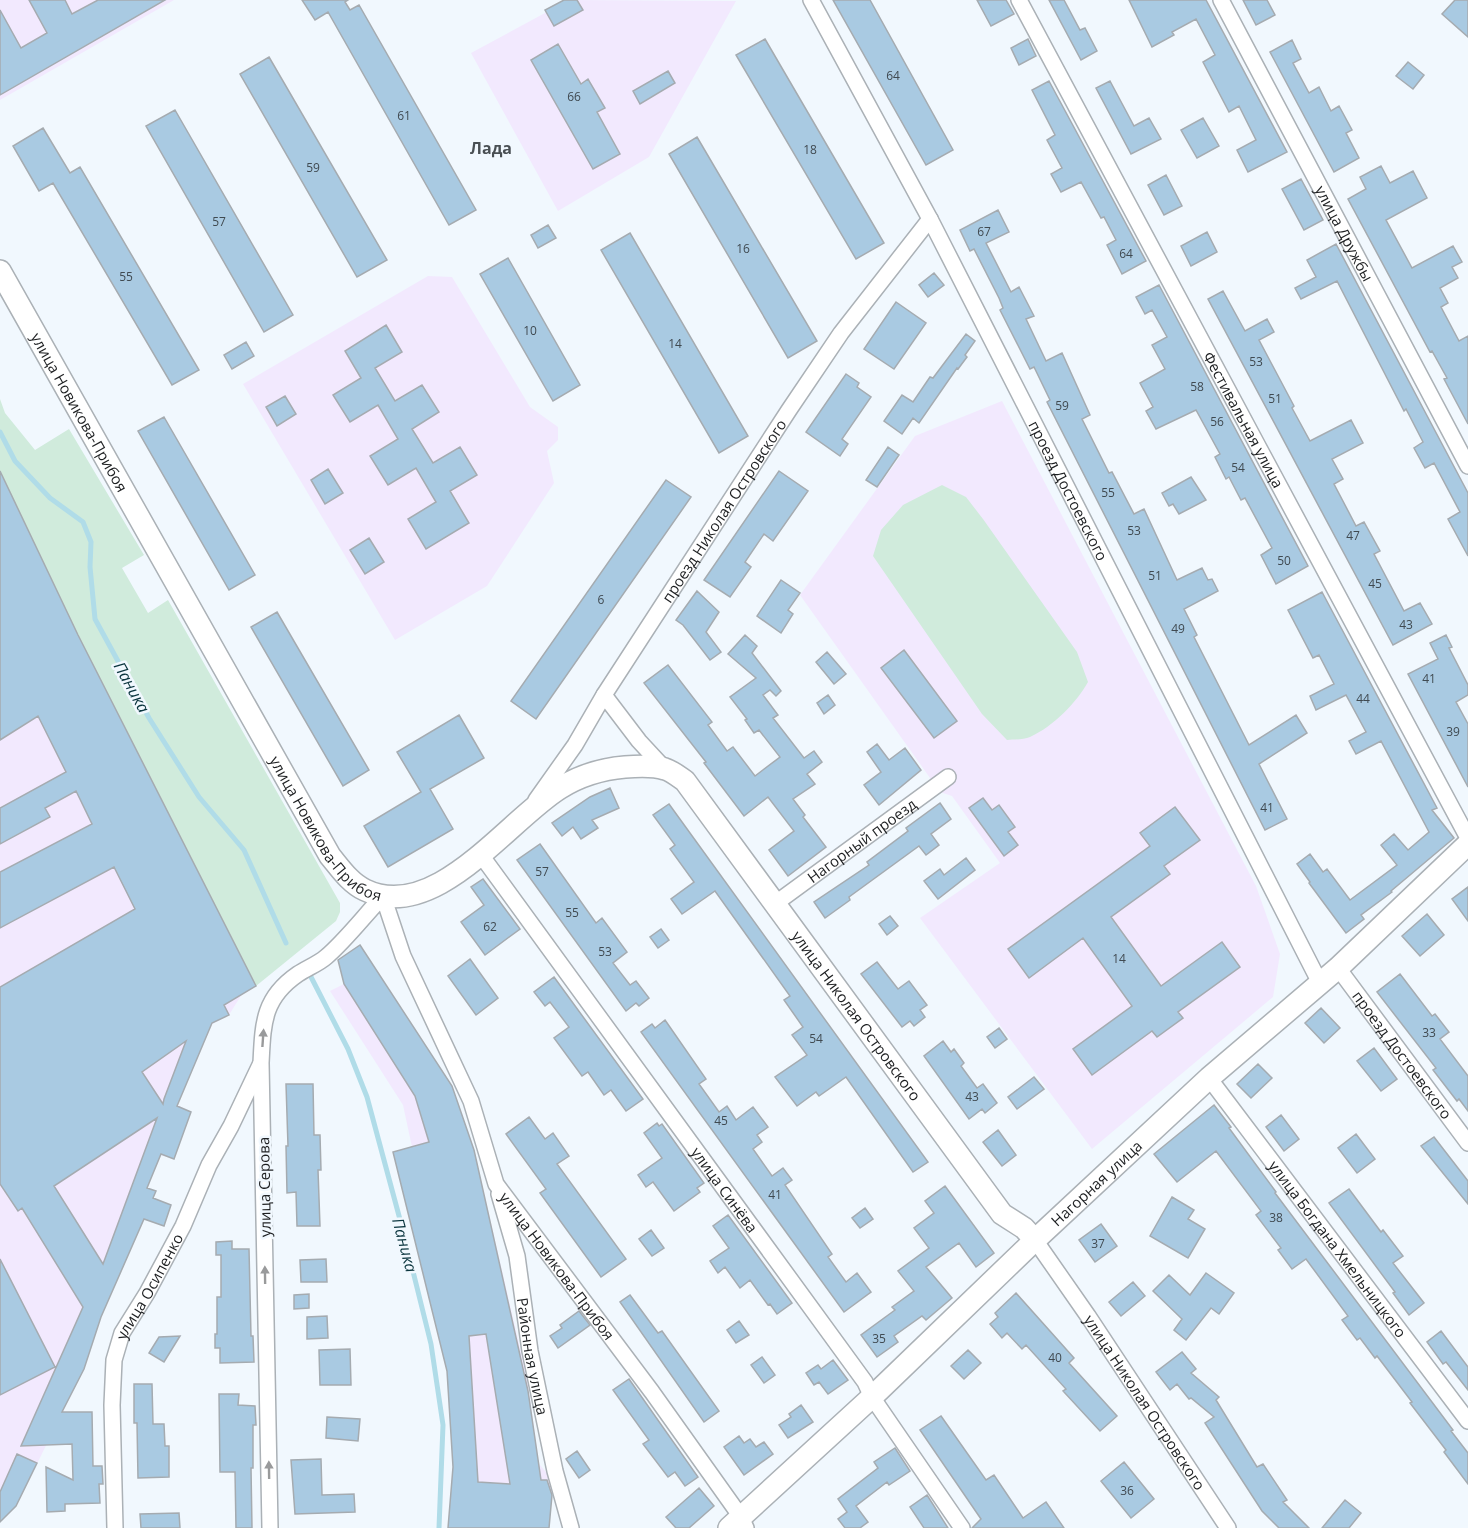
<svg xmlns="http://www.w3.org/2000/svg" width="1468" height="1528" viewBox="0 0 1468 1528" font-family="'Open Sans',sans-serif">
	<rect width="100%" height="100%" fill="#f1f8fe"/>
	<path fill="#f2e9fe" d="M0,0h174l-174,100z
		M569,0l167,1 -87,156 -91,54 -87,-158z
		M428,276l24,1 78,130 28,20v13l-11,11 7,32 -67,103 -92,54 -152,-256z
		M1002,401l254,485 24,68 -7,43 -181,152 -172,-231 80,-55 -48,-67 -12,-4 -140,-197 115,-159z
		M0,471l78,164 178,351 -14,8 -13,21 -17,9 -35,81 14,7 -17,47 -13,-4 -14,33 9,3 -55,126 -17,52 -68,137 -16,16z
		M360,945l92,141 22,64 53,228 12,86 14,16 -4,48h-101l5,-61 -6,-96 -54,-219 19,-5 -9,-42 -73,-114 14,-7 -6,-24z"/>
	<path fill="#d0ebdc" d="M0,399l5,14 30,37 34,-21 75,126 -22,13 26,45 20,-13 172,303v9l-4,9 -80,65 -178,-351 -78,-164z
		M942,485l24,12 17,22 94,133 11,30c-12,21 -34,44 -58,55 -6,3 -16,2 -23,3l-25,-26 -109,-158 8,-26 22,-25z"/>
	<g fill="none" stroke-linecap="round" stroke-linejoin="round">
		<path stroke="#b0dce8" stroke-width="5" d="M0,432l15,29 35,37 33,24 8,20 -1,25 5,52 54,99 50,79 45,53 42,93
			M310,975l38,74 19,48 35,130 29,117 12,81 -4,103"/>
	</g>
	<path fill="#a9cae2" stroke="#a5abb0" stroke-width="1.5" fill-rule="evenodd" d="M29,0h36l7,14 26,-14h67l-165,95v-85l21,38 26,-15z
		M302,0h46l-3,2 5,8 9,-5 117,205 -27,15 -121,-213 -13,8z
		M564,0h13l6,10 -29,16 -9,-16z
		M833,0h37l83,150 -27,15z
		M977,0h29l8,14 -23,12z
		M1049,0h15l16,30 5,-2 12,23 -16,9z
		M1129,0h77l81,152 -39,20 -11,-22 19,-10 -17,-34 -10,6 -26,-50 12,-7 -19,-36 -24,13 2,3 -22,12z
		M1243,0h24l8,15 -19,10z
		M1455,0h13v37l-26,-23z
		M765,39l119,204 -28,16 -120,-204z
		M1028,39l8,17 -17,9 -8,-17z
		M1292,40l9,19 -8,4 16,30 10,-6 12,24 8,-5 13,24 -6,3 13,25 -25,14 -64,-120z
		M558,44l23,40 7,-5 17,29 -8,4 23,42 -27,15 -62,-109z
		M269,57l118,203 -30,17 -117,-203z
		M1408,62l16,13 -11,14 -17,-13z
		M668,71l7,12 -35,21 -7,-13z
		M1049,81l97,180 -24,13 -15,-29 9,-5 -12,-23 -3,1 -20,-36 -20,10 -10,-18 11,-6 -15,-28 8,-5 -23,-45z
		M1110,81l24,45 15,-8 12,21 -30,15 -35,-66z
		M175,110l118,205 -29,17 -118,-206z
		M1203,118l16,28 -22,12 -16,-28z
		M43,128l27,45 10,-6 119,203 -27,15 -119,-202 -14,8 -26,-45z
		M697,137l120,204 -29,17 -119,-204z
		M1381,166l9,17 23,-12 14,27 -41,22 26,48 41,-22 9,16 -10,5 6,11 -18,10 8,15 -7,4 18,34 9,-5v88l-24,-45 3,-1 -15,-27 -2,1 -82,-153 18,-10 -6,-12z
		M1166,175l16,31 -18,9 -16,-30z
		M1301,179l22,41 -19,10 -22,-41z
		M998,210l11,22 -23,11 25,49 8,-5 15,29 -8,3 20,42 16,-8 28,62 -8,4 27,54 3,-1 22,42 10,-5 33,71 25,-12 6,12 4,-1 6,12 -34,18 13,26 -3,2 55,108 47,-30 11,18 -48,31 28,55 -22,11 -218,-428 3,-2 -16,-33 -4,2 -30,-59 3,-2 -4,-10 -25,-49 -4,2 -10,-21z
		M548,225l8,13 -18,10 -7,-13z
		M1207,232l10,20 -26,14 -10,-20z
		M630,233l118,203 -29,17 -118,-203z
		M1336,244l132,249v63l-20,-37 12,-7 -26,-49 -9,5 -11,-20 9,-6 -17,-33 -2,2 -67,-130 -36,18 -6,-11 21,-11 -9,-17z
		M508,258l72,127 -27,16 -73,-127z
		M934,273l10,12 -16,12 -9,-12z
		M1159,285l149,281 -32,18 -15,-29 11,-7 -27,-50 -4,2 -12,-23 -3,2 -11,-22 5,-3 -24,-44 -40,19 -10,-18 7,-4 -13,-24 25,-14 -13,-24 15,-8 -15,-27 -7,4 -9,-17z
		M1223,291l22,40 22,-12 7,13 -15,8 35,66 -2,2 18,33 41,-21 12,23 -31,16 11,20 -9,5 22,42 8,-4 16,29 -6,3 30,57 16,-8 12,21 -39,21 -185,-346z
		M896,302l30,21 -32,46 -30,-20z
		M386,325l16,27 -27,16 20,33 27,-16 17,27 -27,17 21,34 27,-16 17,28 -27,16 19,32 -43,26 -18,-30 28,-17 -20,-34 -28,17 -18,-29 28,-17 -20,-34 -28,17 -17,-27 28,-17 -16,-27z
		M966,334l9,7 -10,14 2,2 -9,12 -1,-1 -38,55 -6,-5 -11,16 -18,-13 18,-26 11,7 17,-25 3,1z
		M246,342l8,14 -22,13 -8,-14z
		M846,374l13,9 -2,4 14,10 -29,42 6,5 -8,12 -34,-24z
		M285,396l11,18 -19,12 -11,-19z
		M164,417l91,158 -26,15 -91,-159z
		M888,447l11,8 -22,32 -11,-7z
		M328,469l15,24 -18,11 -14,-24z
		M0,471l78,164 178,351 -32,19 5,10 -17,8 -35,83 14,6 -17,47 -13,-5 -14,34 9,3 -3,7 18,7 -7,21 -20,-7 -43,98 -17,52 -22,43h30l1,54h9l1,18h-4l1,19 -35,1v7l-18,1 -1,-45 27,13 -1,-36 -51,2 62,-139 -61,-99 -4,3 -18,-27v-197l135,-78 -21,-42 -114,61v-56l92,-48 -16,-33 -31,17 5,9 -50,27v-36l66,-36 -28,-56 -38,24zM186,1041l-22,58 -1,5 -21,-32zM157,1118l-54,146 -49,-78z
		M779,471l29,20 -35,50 -9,-7 -19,28 6,5 -21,30 -26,-17z
		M1191,477l15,23 -27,14 -6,-10 -4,2 -7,-13z
		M666,480l25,17 -155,222 -25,-18z
		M369,538l15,24 -19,12 -15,-24z
		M781,580l19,13 -12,17 5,4 -12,19 -24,-17z
		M697,591l22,21 -13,20 15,20 -11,8 -27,-35 -7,-5z
		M1322,592l115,216 -5,2 22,28 -63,53 1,1 -31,23 3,4 -18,14 -37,-50 1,-1 -13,-18 13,-10 13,18 4,-3 23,31 47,-35 -16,-20 13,-11 14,16 21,-18 -48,-91 -25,13 -7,-13 17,-9 -20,-37 -30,15 -6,-14 24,-12 -15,-29 -6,3 -25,-48z
		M277,612l92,158 -26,16 -92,-159z
		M745,635l12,11 -5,7 29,38 -5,5 -6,-6 -7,5 15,20 -5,3 31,40 10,-7 8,11 -15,12 8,10 -22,15 12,16 -2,2 23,30 -38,29 -19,-26 25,-19 -26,-34 -24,19 -40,-53 2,-1 -62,-79 24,-18 44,57 -4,3 19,26 6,-4 22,29 25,-19 -21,-27 -5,3 -9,-13 2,-1 -17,-22 26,-19 -28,-24z
		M1446,635l6,12 -3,1 19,37v10l-12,7 12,22v63l-60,-113 30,-15 -8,-16z
		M904,650l53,71 -23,17 -53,-70z
		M827,652l19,22 -12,10 -18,-22z
		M828,695l7,10 -11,9 -7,-11z
		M459,715l25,43 -54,31 23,40 -65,38 -24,-41 57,-34 -24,-40z
		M877,744l12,16 16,-12 16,22 -42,35 -15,-20 17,-13 -14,-20z
		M610,788l9,20 -27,12 6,8 -17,11 -8,-12 -11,9 -10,-13 38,-26z
		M983,798l9,12 7,-5 16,22 -7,5 10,13 -14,11 -35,-48z
		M940,803l11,16 -20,15 8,11 -13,10 -7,-9 -70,51 1,3 -25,18 -11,-16 55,-37 -2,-3 41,-31 -2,-3z
		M669,804l259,358 -15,10 -67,-95 -27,19 -3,-4 -19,14 -22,-29 32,-22 -15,-20 11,-8 -19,-27 6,-4 -75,-105 -33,23 -11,-15 23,-17 -24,-33 5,-4 -22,-30z
		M1175,807l25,33 -36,26 6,8 -59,43 50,69 61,-44 18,25 -62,45 5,6 -26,19 -5,-6 -60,44 -19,-26 59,-43 -49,-68 -54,40 -21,-29 142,-103 -10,-13z
		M540,844l56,79 6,-5 25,34 -14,11 17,22 6,-4 13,17 -10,8 -3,-3 -10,8 -109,-151z
		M966,858l9,12 -37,29 -14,-18 16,-12 4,6z
		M483,879l37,50 -35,26 -24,-33 23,-17 -13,-18z
		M1468,887v34l-16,-22z
		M1427,914l17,21 -24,21 -18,-20z
		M890,916l8,10 -11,9 -8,-11z
		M661,929l8,11 -11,8 -8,-11z
		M360,945l92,141 22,64 54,241 13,89h6l5,15 -3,33h-101l5,-61 -6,-96 -54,-219 36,-10 -14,-46 -71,-112 -6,-24zM486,1334l24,150 -32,-2 -9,-146z
		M470,959l28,39 -22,17 -28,-39z
		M877,962l21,27 11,-8 18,24 -7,5 5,7 -11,9 -4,-5 -8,6 -41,-53z
		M1400,974l32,42 3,-2 14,18 -9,7 28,37v35l-9,-12 -2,2 -24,-31 3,-2 -59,-76z
		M554,977l89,122 -17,12 -15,-21 -7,5 -16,-23 -6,4 -28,-38 15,-11 -19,-25 -5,4 -11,-14z
		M1321,1008l19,20 -16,15 -19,-20z
		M665,1020l41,59 -7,5 20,28 8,-6 9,14 17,-13 15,20 -11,8 5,7 -9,7 19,27 11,-8 9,12 -7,5 47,69 -4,3 18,25 11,-9 14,19 -27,20 -203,-280 11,-8 3,4z
		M999,1028l8,11 -12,9 -8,-11z
		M943,1041l8,11 3,-3 10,14 -3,3 16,22 6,-4 14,19 -12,10 -3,-4 -13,10 -45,-63z
		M1374,1048l23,31 -16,12 -24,-30z
		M1258,1064l14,14 -21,20 -14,-14z
		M1034,1077l10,12 -27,20 -9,-12z
		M286,1084h27l1,51h6l1,35h-3l2,56h-23l-1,-34 -9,1 -1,-47h2z
		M1214,1105l17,22 -2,1 47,64 -1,1 178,237 -2,1 17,22v31l-24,-32 2,-2 -36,-47 2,-1 -35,-46 -2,2 -15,-20 -3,2 -15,-20 6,-4 -42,-57 -14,10 -14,-19 3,-2 -25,-33 5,-4 -45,-60 -39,31 -23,-28z
		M1281,1115l18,24 -15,12 -18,-24z
		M529,1117l16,22 8,-6 16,23 -12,8 69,95 -25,18 -61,-84 6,-4 -40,-55z
		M657,1123l2,3 3,-2 42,59 -7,5 3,4 -26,19 -21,-29 -7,5 -8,-12 24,-17 -18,-25z
		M998,1130l18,25 -14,11 -19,-24z
		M1356,1134l19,25 -18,14 -19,-25z
		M1434,1137l34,44v23l-47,-58z
		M945,1186l49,67 -18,14 -17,-24 -33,24 26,31 -26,22 -4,-4 -28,20 4,6 -21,15 -16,-22 34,-25 -3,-3 22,-16 -16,-20 31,-23 -15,-20 20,-15 -9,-12z
		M1349,1189l32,43 2,-2 20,26 -10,7 31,40 -15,12 -16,-22 2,-1 -66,-89z
		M1172,1197l22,13 -6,9 17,10 -17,29 -38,-22z
		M865,1208l8,11 -13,9 -8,-10z
		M728,1215l64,88 -15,11 -7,-10 -2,1 -18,-25 -10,8 -15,-21 -7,6 -8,-12 19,-13 -16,-22z
		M1101,1224l16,22 -22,16 -16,-22z
		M651,1230l13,18 -12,8 -13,-17z
		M232,1241v8h17l2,87h2l1,26 -34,1v-15h-5v-14h2v-37h4v-42h-5v-13z
		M0,1259l55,108 -55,28z
		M326,1259l1,23h-26l-1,-22z
		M1206,1273l28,20 -15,21 -8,-6 -25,32 -12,-10 8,-11 -29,-28 16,-16 21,20z
		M1133,1282l12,14 -24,20 -12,-14z
		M1016,1293l58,65 -5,5 48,53 -17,15 -37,-40 3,-2 -40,-44 -4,4 -15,-16 -5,5 -12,-14 8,-7 -3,-4z
		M309,1294v14l-15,1v-14z
		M630,1295l28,38 4,-2 57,80 -15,11 -84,-120z
		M579,1311l11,14 -32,23 -8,-12 12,-8 -2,-3z
		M327,1316l1,22 -21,1v-22z
		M739,1321l10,14 -13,8 -9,-13z
		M1441,1331l27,36v23l-22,-28 -3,2 -16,-22z
		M180,1336l-16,26 -15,-9 10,-16z
		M350,1349l1,36h-31l-1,-35z
		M968,1350l13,13 -17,16 -13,-13z
		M1182,1352l14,17 -5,4 28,24 -3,3 41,67 6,-3 24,36 -4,2 26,26h-30l-17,-17 -57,-88 9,-6 -23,-19 -2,1 -12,-15 -7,6 -14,-18z
		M762,1357l13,18 -11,8 -13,-18z
		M833,1360l15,20 -20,14 -9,-12 -5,3 -8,-12 12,-8 3,4z
		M629,1379l69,98 -13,9 -10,-14 -7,5 -25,-33 6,-4 -36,-50z
		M134,1384h18l1,40h11l1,22h4v31l-31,1 -1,-55h-3z
		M219,1394h20l-1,11 17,1 1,19h-3v43h-2l1,60h-16l-1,-56h-15z
		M801,1405l12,17 -25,16 -9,-13 12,-8 -2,-3z
		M941,1416l45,64 8,-5 29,43 23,-16 18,26h-92l9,-9 -61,-89z
		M327,1417l33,2 -2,22 -32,-3z
		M739,1436l5,7 6,-4 6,8 8,-5 9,12 -29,21 -20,-28z
		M895,1448l15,23 -21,14 -2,-3 -31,24 12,16 -8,6h-15l-7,-9 9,-7 -9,-13 40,-31 -4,-6z
		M577,1451l13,19 -11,8 -13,-19z
		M17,1454l20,9 -21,43 -16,16v-30z
		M321,1459l1,36 32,-1 1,18 -60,2 -4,-54z
		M1124,1462l30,37 -23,19 -30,-37z
		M699,1488l15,18 -25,22h-13l-10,-11z
		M927,1495l21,33h-24l-14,-21z
		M1345,1500l16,13 -12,15h-27z
		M179,1513l1,15h-39l-1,-14z"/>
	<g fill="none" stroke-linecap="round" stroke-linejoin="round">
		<g stroke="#abb1b6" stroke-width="18">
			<g id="street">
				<path id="s1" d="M811,0l119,219 390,764"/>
				<path id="s2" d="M1019,0l449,838"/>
				<path id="s3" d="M1221,0l247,466"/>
				<path d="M604,695l35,46 26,28"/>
				<path id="s4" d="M536,800l39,-55 29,-50 185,-285 52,-77 89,-114"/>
				<path id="s5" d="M481,855l384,527 7,15 90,131"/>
				<path id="s6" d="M776,903l172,-126"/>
				<path id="s7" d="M1338,968l130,175"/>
				<path id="s8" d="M1209,1078l259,343"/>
				<path id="s9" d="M499,1194l18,62 13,95 25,120 16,57"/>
				<path id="s10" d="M1035,1240l53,76 140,212"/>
				<path id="s11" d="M115,1528l-3,-123 2,-45 8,-27 25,-40 36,-67 26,-61 22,-39 29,-61"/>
				<path id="s12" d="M270,1528l-9,-465c2,-40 2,-65 37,-89 9,-6 20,-10 28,-17 19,-16 39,-42 57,-61l20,60 68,145 25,83 156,208 89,125 5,11"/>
			</g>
		</g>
		<g stroke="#abb1b6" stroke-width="24">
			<g id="secondary">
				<path id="s13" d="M0,271l330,585c10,12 20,27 35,34 70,34 143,-70 195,-102 19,-12 42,-19 65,-21 12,-1 28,-2 40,2 7,2 14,8 20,12l317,433 22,14 11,12"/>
				<path id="s14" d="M729,1528l143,-131 163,-157 174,-162 129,-110 130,-124"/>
			</g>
		</g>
		<use href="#street" stroke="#fff" stroke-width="15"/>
		<use href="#secondary" stroke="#fff" stroke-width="21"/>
	</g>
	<defs><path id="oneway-solid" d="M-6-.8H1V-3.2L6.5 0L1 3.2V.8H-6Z" transform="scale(1.5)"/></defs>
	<g fill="#999a9b">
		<use href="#oneway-solid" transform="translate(263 1038) rotate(-86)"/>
		<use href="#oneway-solid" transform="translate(265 1275) rotate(-91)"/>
		<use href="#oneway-solid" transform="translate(269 1470) rotate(-91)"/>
	</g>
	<g text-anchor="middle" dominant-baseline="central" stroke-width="5" stroke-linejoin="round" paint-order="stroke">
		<g font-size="12" fill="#404a51">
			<text x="893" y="75">64</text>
			<text x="574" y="96">66</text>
			<text x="404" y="115">61</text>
			<text x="810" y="149">18</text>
			<text x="313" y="167">59</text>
			<text x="219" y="221">57</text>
			<text x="984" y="231">67</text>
			<text x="743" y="248">16</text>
			<text x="1126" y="253">64</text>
			<text x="126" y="276">55</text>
			<text x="530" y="330">10</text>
			<text x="675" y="343">14</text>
			<text x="1256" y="361">53</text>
			<text x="1197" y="386">58</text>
			<text x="1275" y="398">51</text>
			<text x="1062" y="405">59</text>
			<text x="1217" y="421">56</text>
			<text x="1238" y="467">54</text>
			<text x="1108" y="492">55</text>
			<text x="1134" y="530">53</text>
			<text x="1353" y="535">47</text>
			<text x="1284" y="560">50</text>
			<text x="1155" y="575">51</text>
			<text x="1375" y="583">45</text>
			<text x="601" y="599">6</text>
			<text x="1406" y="624">43</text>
			<text x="1178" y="628">49</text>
			<text x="1429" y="678">41</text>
			<text x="1363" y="698">44</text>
			<text x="1453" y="731">39</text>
			<text x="1267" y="807">41</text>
			<text x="542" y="871">57</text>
			<text x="572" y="912">55</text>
			<text x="490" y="926">62</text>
			<text x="605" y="951">53</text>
			<text x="1119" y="958">14</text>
			<text x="1429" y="1032">33</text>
			<text x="816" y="1038">54</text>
			<text x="972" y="1096">43</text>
			<text x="721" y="1120">45</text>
			<text x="775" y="1194">41</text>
			<text x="1276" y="1217">38</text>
			<text x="1098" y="1243">37</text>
			<text x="879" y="1338">35</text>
			<text x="1055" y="1357">40</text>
			<text x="1127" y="1490">36</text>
		</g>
		<g font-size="15" fill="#1d1f21" stroke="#f1f8fe">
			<text stroke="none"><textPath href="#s3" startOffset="264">улица Дружбы</textPath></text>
			<text stroke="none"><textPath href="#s13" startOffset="162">улица Новикова-Прибоя</textPath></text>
			<text stroke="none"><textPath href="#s2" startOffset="476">Фестивальная улица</textPath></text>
			<text stroke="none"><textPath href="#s1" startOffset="554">проезд Достоевского</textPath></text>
			<text stroke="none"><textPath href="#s4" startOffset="345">проезд Николая Островского</textPath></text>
			<text stroke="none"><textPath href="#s13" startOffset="648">улица Новикова-Прибоя</textPath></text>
			<text stroke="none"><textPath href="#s6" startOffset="106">Нагорный проезд</textPath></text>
			<text stroke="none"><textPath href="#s13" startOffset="1376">улица Николая Островского</textPath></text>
			<text stroke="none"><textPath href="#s7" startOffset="108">проезд Достоевского</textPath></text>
			<text stroke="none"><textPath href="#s14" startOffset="504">Нагорная улица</textPath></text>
			<text transform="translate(264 1187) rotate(-91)">улица Серова</text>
			<text stroke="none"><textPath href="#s5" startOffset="414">улица Синёва</textPath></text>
			<text stroke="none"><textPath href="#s8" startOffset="214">улица Богдана Хмельницкого</textPath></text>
			<text stroke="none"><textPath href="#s12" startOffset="1095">улица Новикова-Прибоя</textPath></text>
			<text stroke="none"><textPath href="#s11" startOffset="250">улица Осипенко</textPath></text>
			<text stroke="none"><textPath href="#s9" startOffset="166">Районная улица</textPath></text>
			<text stroke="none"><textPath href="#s10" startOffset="196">улица Николая Островского</textPath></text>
		</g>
		<g font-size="16" font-weight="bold" fill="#494f53" stroke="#f1f8fe">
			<text x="491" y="148">Лада</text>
		</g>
		<g font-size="16" font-style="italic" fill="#09343d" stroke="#f1f8fe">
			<text transform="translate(132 687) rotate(61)">Паника</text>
			<text transform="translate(405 1245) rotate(75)">Паника</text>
		</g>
	</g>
</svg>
